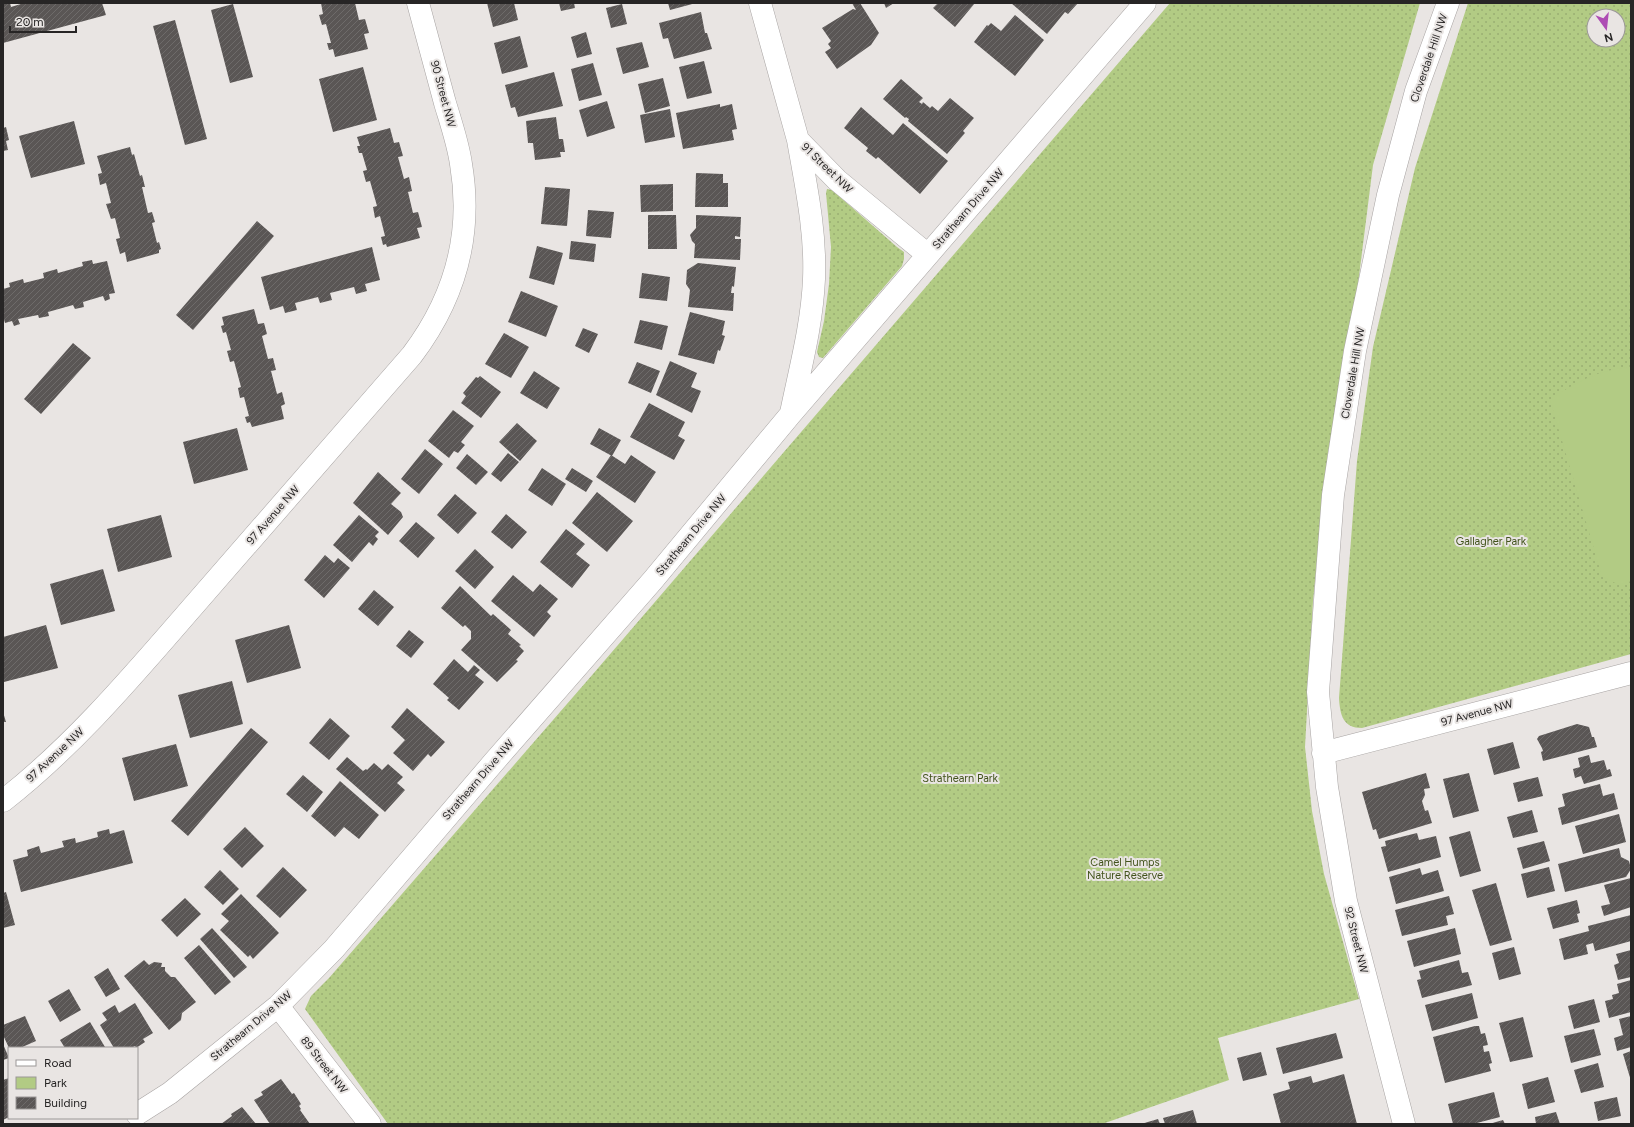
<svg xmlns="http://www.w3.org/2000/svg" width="1634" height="1127" viewBox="0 0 1634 1127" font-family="Figtree,sans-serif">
	<defs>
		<pattern id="green-dots" width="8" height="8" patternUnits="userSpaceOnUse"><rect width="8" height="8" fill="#b2cb84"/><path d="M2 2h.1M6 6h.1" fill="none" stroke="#99ae72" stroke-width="1.8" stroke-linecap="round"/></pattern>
		<pattern id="building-hatch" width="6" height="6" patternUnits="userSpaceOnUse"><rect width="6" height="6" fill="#5a5655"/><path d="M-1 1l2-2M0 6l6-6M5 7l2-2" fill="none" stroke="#6e6b6a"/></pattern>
	</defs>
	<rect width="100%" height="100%" fill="#e9e5e3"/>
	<path fill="url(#green-dots)" fill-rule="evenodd" d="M1170,3h250l-47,162 -18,143 -27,145 -15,148 -8,146 7,64 12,63 35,125 -141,39 11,42 -127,44h-714l-83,-115 6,-13 18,-18 264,-304z
		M1468,3h163v651l-269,74c-19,0 -22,-13 -23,-30l18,-237 16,-114 42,-179zM1594,16h24v24h-24z
		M827,189l5,1 65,57 7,5v7l-2,7 -79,92 -4,-1 -2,-5 7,-31 5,-37 2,-37 -5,-54z"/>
	<path fill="#b2cb84" d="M1631,367v214l-12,4 -17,-9 -52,-176c25,-18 51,-31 81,-33z"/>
	<path fill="url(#building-hatch)" d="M3,3h7l1,4 13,-4h78l4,12 -103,28z
		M321,3h34l4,17 6,-1 4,14 -5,1 4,15 -33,8 -2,-8 -4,1 -2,-7h4l-5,-19 -4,1 -3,-10 4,-1z
		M487,3h27l4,17 -25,7z
		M559,3h15l1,5 -14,3z
		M668,3h28l-26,7z
		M852,3h8l19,30 -8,12 -34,24 -12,-17 6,-4 -3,-4 3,-3 -9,-13 31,-19 3,1z
		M884,3h10l-8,5z
		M938,3h37l-20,24 -22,-19z
		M1011,3h67l-10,11 -3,-2 -18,22z
		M233,4l20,73 -23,6 -19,-73z
		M622,4l5,20 -16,4 -5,-20z
		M701,12l4,21h2l5,16 -38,10 -6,-21 -5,1 -4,-16z
		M1015,15l29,25 -29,36 -41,-34 13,-17 1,1 3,-3 10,8z
		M175,20l32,119 -22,6 -32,-119z
		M586,32l6,22 -15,4 -6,-21z
		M520,36l8,31 -26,7 -8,-31z
		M642,42l7,25 -26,7 -7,-26z
		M704,61l8,32 -25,6 -8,-32z
		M593,63l9,32 -23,6 -8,-32z
		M363,67l14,53 -44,12 -14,-53z
		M554,72l9,34 -45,11 -3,-10 -4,1 -6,-23z
		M663,78l7,28 -25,7 -7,-29z
		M901,79l22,19 -4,4 3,2 1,-2 7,6 2,-2 6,5 12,-13 24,20 -11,13 2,2 -18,21 -39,-33 1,-2 -3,-2 -1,1 -22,-19z
		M607,101l8,27 -28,9 -8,-27z
		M720,104v3l12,-3 5,25 -5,1 2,10 -51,9 -7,-36z
		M861,107l32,28 10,-12 45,38 -28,33 -42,-37 -2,2 -10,-8 2,-3 -24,-20z
		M670,109l5,28 -30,6 -5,-28z
		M556,117l3,22h4l2,13h-5l1,5 -26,3 -2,-17h-5l-2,-22z
		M74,121l11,43 -54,14 -12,-42z
		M6,127l3,13 -3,1 2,9 -5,1v-23z
		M390,128l4,15 5,-1 4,14 -5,1 6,22 5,-2 3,14 -4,1 5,21 5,-1 4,15 -5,1 3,10 -33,9 -1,-3 -3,1 -2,-8 4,-1 -5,-20 -5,2 -2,-11 4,-1 -7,-25 -4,1 -3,-11 4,-1 -5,-17h-3l-2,-7h3l-3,-9z
		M130,147l2,8 2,-1 6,22 2,-1 3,12h-3l6,26 4,-1 3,10 -3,1 5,20 2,-1 2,7 -2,1v3l-32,9 -2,-10 -5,2 -4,-15 4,-1 -5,-20 -4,1 -5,-15 5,-1 -5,-20 -6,2 -2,-11 4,-1 -5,-17z
		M696,173l27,1v9h5v24h-33z
		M673,184v27l-32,1 -1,-27z
		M545,187l25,2 -3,37 -26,-2z
		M588,210l26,2 -3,26 -25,-2z
		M648,215h28l1,34h-29z
		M696,215l45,2 -1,20 -5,-1v3h6l-1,21 -46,-2 1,-14 -3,-3 -2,-6 6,-7z
		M257,221l17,15 -81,94 -17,-15z
		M571,241l25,3 -2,18 -25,-3z
		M537,246l26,7 -9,32 -25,-7z
		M372,247l8,33 -15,4 2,7 -11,3 -2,-7 -24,6 2,7 -12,3 -2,-6 -23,6 2,7 -12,3 -2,-7 -13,4 -9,-33z
		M92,260l1,4 14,-3 8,32 -6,1 1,5 -5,2 -2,-5 -20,6 1,5 -9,2 -2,-4 -25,7 1,4 -10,2 -1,-3 -20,4 2,5 -6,2 -2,-5 -7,2 -2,-7v-27l7,-2 -1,-4 14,-4 1,4 20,-5 -1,-5 14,-4 1,4 25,-7 -1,-4z
		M698,263l38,4 -2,20 -2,-1 -1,7h3l-1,18 -45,-4 2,-17 -4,-6 1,-14z
		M642,273l28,4 -3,24 -28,-3z
		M521,291l37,15 -12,31 -38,-15z
		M254,309l4,15 6,-1 3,11 -5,2 6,23 5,-1 3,12 -5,1 6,23 5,-2 3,12 -4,2 3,13 -32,8 -2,-5 -3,1 -2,-6 4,-1 -5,-19 -4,1 -2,-10 3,-1 -7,-26 -4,1 -3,-11 4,-1 -5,-18 -3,1 -2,-7 3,-1 -2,-8z
		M690,312l35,9 -3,14 3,1 -5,15 -2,-1 -4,14 -36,-9z
		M640,320l28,6 -6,24 -28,-7z
		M583,328l15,6 -9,19 -14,-7z
		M504,333l25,14 -18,31 -26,-14z
		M73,343l18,15 -50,56 -17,-15z
		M670,361l27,12 -6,14 10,4 -9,22 -36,-18z
		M637,362l23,9 -9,22 -23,-10z
		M534,371l26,17 -13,21 -27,-16z
		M480,376l21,16 -20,26 -20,-15 5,-7 -3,-3 13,-16 2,1z
		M649,403l36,19 -7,14 7,4 -11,20 -44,-23z
		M453,410l21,16 -13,16 4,3 -7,8 -4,-2 -5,7 -21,-17z
		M517,423l20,18 -17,20 -21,-19z
		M237,428l11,42 -54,14 -11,-42z
		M599,428l22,12 -9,16 -22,-12z
		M425,449l18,15 -24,30 -18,-15z
		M508,453l11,9 -18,20 -10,-8z
		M467,454l21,18 -12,13 -20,-17z
		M611,455l14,9 6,-9 25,17 -21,31 -39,-26z
		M542,468l24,16 -14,22 -24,-16z
		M572,468l21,13 -7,11 -21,-13z
		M378,472l23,21 -10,11 10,8 2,5 -15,18 -35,-32z
		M597,492l36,29 -26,31 -35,-29z
		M455,494l22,19 -19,21 -21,-19z
		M506,514l21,18 -15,17 -21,-17z
		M161,515l11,42 -54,15 -11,-43z
		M359,515l20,17 -4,4 3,3 -5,7 -4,-4 -17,20 -19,-17z
		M416,522l19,16 -17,20 -19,-17z
		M566,529l19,15 -9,10 14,11 -18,23 -32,-26z
		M475,549l19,18 -19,22 -20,-18z
		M325,555l9,8 4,-5 12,10 -26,30 -20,-18z
		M103,569l12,42 -54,14 -11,-41z
		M513,575l20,17 7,-8 18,15 -11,13 4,4 -17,21 -43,-36z
		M460,586l31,30 2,-2 18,16 -3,4 13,11 -2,1 5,5 -8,9 2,1 -21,21 -36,-32 10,-11v-8l-6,-6 -2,2 -22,-19z
		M374,590l20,17 -16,19 -20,-17z
		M46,625l12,43 -54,14 -1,-45z
		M289,625l12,43 -54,15 -12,-43z
		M409,630l15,12 -13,16 -15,-12z
		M454,659l14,13 6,-7 6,5 -5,5 9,7 -25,28 -12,-10 2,-2 -16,-14z
		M232,681l11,43 -53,14 -12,-43z
		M407,708l38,34 -14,15 -3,-3 -15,17 -20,-18 12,-13 -14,-13z
		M3,712l3,10h-3z
		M330,718l20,18 -21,24 -20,-17z
		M1577,724l12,3 3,10h2l3,10 -54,14 -2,-9 2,-1 -1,-3 -5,-9 2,-3z
		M251,728l17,14 -80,94 -17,-15z
		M1513,742l7,26 -26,7 -7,-26z
		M176,744l12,42 -54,15 -12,-43z
		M1589,755l2,8 13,-3 3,10 3,-1 2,7 -28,8 -3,-8 -6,2 -2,-9 7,-2 -2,-9z
		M347,757l16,14 3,-2 1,1 7,-7 8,7 6,-6 15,13 -6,6 8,7 -20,22 -49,-43z
		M1426,773l4,15 -6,1 1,6 -3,6 3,10 3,-1 4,13 -53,16 -3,-10 -3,1 -11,-38z
		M1469,773l10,38 -26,7 -10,-39z
		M303,775l20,17 -16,20 -21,-18z
		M1538,777l5,19 -25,6 -5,-19z
		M340,781l39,34 -20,24 -15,-12 -9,10 -24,-21z
		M1600,784l3,12 11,-3 4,16 -56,16 -4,-17 7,-2 -3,-12z
		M1532,810l6,22 -25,6 -6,-21z
		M1619,814l7,28 -43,12 -8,-28z
		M245,827l19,19 -22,22 -19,-19z
		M109,829l1,5 14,-4 9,33 -112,29 -8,-32 15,-4 -1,-6 12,-4 2,7 23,-6 -2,-6 13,-3 1,5 22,-6 -1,-5z
		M1470,831l11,40 -21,6 -11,-40z
		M1417,833l2,7 17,-4 5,21 -53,15 -7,-25 5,-1 -1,-5z
		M1544,841l6,20 -27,8 -6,-21z
		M1619,848l2,9 8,4 2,8 -5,8 -61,15 -7,-28z
		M283,867l24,23 -27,28 -24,-22z
		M1549,867l6,24 -28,7 -6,-24z
		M1420,868l2,7 16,-5 6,21 -48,13 -7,-27z
		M220,870l19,19 -16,16 -19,-18z
		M1631,878v29l-27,9 -3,-10 9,-2 -6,-19z
		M1496,883l16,57 -22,6 -18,-56z
		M6,892l9,33 -12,3v-35z
		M241,894l38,39 -26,26 -3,-4 -2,2 -28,-27 9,-9 -8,-7z
		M1449,896l5,18 -8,2 2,9 -46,11 -7,-26z
		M185,898l16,16 -24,23 -16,-17z
		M1577,900l3,13 -3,1 2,8 -26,7 -6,-21z
		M1631,915v26l-36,10 -2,-8 -7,2 2,9 -24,6 -5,-21 30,-8 -1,-5z
		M212,928l35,39 -13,11 -34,-39z
		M1455,928l6,26 -47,13 -7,-26z
		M199,945l32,37 -16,13 -31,-37z
		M1514,947l7,27 -22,6 -7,-27z
		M1631,950v27l-13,3 -4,-15 5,-2 -3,-9z
		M144,960l5,5 5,-3 8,1 -1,4h4v4l6,6h4l21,25 -14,11 -1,7 -12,10 -45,-54z
		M1459,960l3,13 6,-1 4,13 -50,13 -5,-18 4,-1 -2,-8z
		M108,968l12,21 -14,8 -12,-20z
		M1631,980v32l-22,6 -4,-17 8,-2 -1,-4 7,-2 -2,-9z
		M69,989l12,21 -21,12 -12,-21z
		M1472,993l6,25 -46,13 -7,-26z
		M1594,999l6,23 -26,7 -6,-23z
		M135,1003l18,30 -10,6 2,3 -9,6 -1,-2 -4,2h-17l-14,-23 7,-5 -5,-7 13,-8 4,8z
		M25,1016l11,25 -16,7h-11l-6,-13v-10z
		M1631,1016v31l-14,4 -3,-13 9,-3 -4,-16z
		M1523,1017l10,40 -23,5 -11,-39z
		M90,1022l15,25 -40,1 -5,-8z
		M1475,1026h4l2,8 4,-1 3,12 -5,1 1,6 5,-1 3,12 -3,1 2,7 -46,12 -12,-46z
		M1594,1029l7,26 -30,8 -7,-27z
		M1336,1033l7,25 -60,16 -7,-26z
		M3,1044l6,14 -6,2z
		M1631,1051v30l-8,-27z
		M1261,1052l6,23 -24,6 -6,-23z
		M1598,1063l6,24 -23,6 -7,-23z
		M1344,1074l13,50h-76l-8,-30 17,-5 -2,-7 23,-6 2,7z
		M1548,1077l7,25 -27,7 -6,-25z
		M9,1078v39l-6,3v-40z
		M281,1079l11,15 2,-1 7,11 -2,2 2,3 -1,1 10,14h-40l-16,-24 9,-5 -2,-3z
		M1494,1092l6,25 -27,7h-20l-5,-20z
		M1617,1097l4,19 -23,5 -4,-19z
		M242,1107l14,17h-35l11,-8 -1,-2z
		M1193,1110l4,14h-32l-2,-6z
		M1556,1112l4,12h-24l-1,-7z
		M1158,1119l2,5h-19z
		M1503,1120l2,4h-16z"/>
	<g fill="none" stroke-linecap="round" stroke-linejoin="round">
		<g stroke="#a8a4a3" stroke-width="23">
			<path id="street" d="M760,3l38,137 39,40 91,75
				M791,413c9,-44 21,-88 23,-134 2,-47 -8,-93 -16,-139
				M1323,753l308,-80
				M3,801c73,-57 132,-128 193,-198 72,-82 144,-165 216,-248 43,-57 61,-120 49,-191 -3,-21 -10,-41 -16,-61 -9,-34 -18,-67 -27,-100
				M278,1006l92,118
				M137,1114l33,-21 108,-87 56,-57 159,-186 160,-183 137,-165 355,-412
				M1404,1124l-58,-223 -19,-114 -9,-95 15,-197 22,-144 33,-156 28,-104 32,-88"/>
		</g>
		<use href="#street" stroke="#fff" stroke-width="22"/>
	</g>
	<g text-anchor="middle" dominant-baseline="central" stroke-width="4" stroke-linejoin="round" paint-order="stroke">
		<g font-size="11" fill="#272525" stroke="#e9e5e3">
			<text transform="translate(1429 58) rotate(-71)">Cloverdale Hill NW</text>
			<text transform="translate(443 94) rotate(75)">90 Street NW</text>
			<text transform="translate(827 168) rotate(44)">91 Street NW</text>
			<text transform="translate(968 209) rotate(-49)">Strathearn Drive NW</text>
			<text transform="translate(1353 373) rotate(-80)">Cloverdale Hill NW</text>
			<text transform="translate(273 515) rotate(-49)">97 Avenue NW</text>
			<text transform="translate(691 535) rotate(-50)">Strathearn Drive NW</text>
			<text transform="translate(1477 713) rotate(-15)">97 Avenue NW</text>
			<text transform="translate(55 755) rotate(-43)">97 Avenue NW</text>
			<text transform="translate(478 780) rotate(-49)">Strathearn Drive NW</text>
			<text transform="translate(1356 940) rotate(76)">92 Street NW</text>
			<text transform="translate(251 1026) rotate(-40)">Strathearn Drive NW</text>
			<text transform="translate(324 1065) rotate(52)">89 Street NW</text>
		</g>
		<g font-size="11" fill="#43541d" stroke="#e9e5e3">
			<text x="1491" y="541">Gallagher Park</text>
			<text x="960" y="778">Strathearn Park</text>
			<text x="1125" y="862">Camel Humps<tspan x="1125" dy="13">Nature Reserve</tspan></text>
		</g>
	</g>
	<rect width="1634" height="1127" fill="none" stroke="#272525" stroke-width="8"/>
	<rect x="8" y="1047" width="130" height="72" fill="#e9e5e3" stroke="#9b9897"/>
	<rect x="16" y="1060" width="20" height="6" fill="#ffffff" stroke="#9b9897"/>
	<text x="44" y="1067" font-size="12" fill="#272525">Road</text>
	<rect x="16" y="1077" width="20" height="12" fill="#b2cb84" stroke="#9b9897"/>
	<text x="44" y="1087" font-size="12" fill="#272525">Park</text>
	<rect x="16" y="1097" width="20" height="12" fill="url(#building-hatch)" stroke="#9b9897"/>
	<text x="44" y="1107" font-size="12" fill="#272525">Building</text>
	<g transform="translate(1606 28) rotate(165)"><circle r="19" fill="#e9e5e3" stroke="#9b9897"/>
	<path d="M0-3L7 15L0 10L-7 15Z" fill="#ae4cb4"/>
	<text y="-6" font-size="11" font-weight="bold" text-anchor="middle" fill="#272525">N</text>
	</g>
	<path d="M10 26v6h66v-6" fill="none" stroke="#272525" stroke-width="2"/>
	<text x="16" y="26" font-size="12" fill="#272525" stroke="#e9e5e3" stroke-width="3" paint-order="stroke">20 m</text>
</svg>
